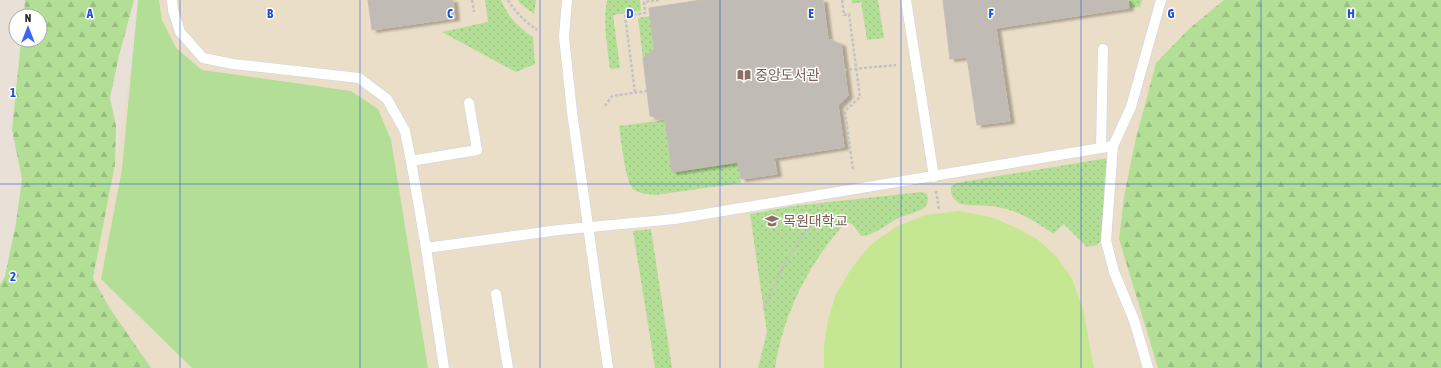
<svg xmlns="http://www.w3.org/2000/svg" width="1441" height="368" viewBox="0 0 1441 368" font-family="'Asap Condensed','Noto Sans KR',sans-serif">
	<defs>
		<pattern id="forest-firs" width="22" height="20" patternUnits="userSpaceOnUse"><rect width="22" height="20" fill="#b2df95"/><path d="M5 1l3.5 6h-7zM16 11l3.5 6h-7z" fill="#99bf80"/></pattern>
		<pattern id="garden-dots" width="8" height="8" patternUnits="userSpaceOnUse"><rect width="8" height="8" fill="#b2df95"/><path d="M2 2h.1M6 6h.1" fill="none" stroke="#99bf80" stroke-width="1.8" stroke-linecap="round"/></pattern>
		<filter id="shadow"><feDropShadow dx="4.5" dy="2.5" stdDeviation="1" flood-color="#0004"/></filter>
	</defs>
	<rect width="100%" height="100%" fill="#e9e1d8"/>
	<path fill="#ebdec8" d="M142,0h1299v368h-1309l-39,-90 22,-114z"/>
	<path fill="#b2df95" d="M138,0h21l3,20 14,28 26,22 149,21 27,18 13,31 37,228h-236l-91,-89 21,-110z"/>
	<path fill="url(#forest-firs)" d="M25,0h109l-15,56 -9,42 6,28 -1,38 -22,114 16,29 42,61h-151v-83l5,-9 11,-53 6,-44 -10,-49 9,-90h19v-24h-16z
		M1224,0h217v368h-283l-39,-129 5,-42 11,-55 21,-79 33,-34z"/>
	<path fill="url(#garden-dots)" d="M485,0h16c8,18 16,26 32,37l2,27 -19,8 -74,-40 46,-10z
		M518,0h18l-2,14 -14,-11z
		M607,0h33l1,11 -28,4 7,53 -10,1c-3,-23 -7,-46 -3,-69z
		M852,0h26l6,38 -17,2 -6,-38 -9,2z
		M1128,0h14l-2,7 -11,1z
		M650,16l4,33 -11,9 -5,-40z
		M665,120l7,52 66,-10 3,21 -86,12c-7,-1 -15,-1 -21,-5 -9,-7 -13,-52 -15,-64z
		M1108,158l-7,83 -4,4 -10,2 -23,-23 -11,10c-19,-14 -38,-25 -61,-28 -8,-1 -25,0 -31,-2 -7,-3 -11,-10 -10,-17l5,-4z
		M922,192l5,2c1,5 2,10 -3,14 -6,4 -16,6 -24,9 -10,5 -28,20 -39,19l-9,-12 -4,-1c-7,3 -12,11 -17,17 -29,37 -49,82 -56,128h-17l9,-36 -17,-118 43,-8z
		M651,229l21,139h-17l-22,-137z"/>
	<path fill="#c6e791" d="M959,211l32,6 24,10 22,12 19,17 16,23 11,30 11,59h-270v-22l4,-26 8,-26 15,-25 19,-24 26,-18 29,-12z"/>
	<path fill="#c1bbb5" stroke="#c4bdb3" filter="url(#shadow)" d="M368,0h85l2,18 -83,12z
		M701,0h122l5,39 13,5 7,52 -10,10 6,41 -70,11 3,16 -36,5 -3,-17 -66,10 -7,-52 -15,-4 -7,-58 11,-9 -5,-41z
		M943,0h185l1,8 -133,20 14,93 -33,4 -10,-68 -17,2z"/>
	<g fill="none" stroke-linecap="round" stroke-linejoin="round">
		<g stroke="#ced2e0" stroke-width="11">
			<path id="lane" d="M172,0l1,10 7,22 23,26 30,6 126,14 28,21 18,32 6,30 15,87 18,120
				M567,0l-3,37 8,75 36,256
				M906,0l28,177
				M1101,148l2,-99
				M411,161l66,-11 -8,-47
				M426,248l133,-18 116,-11 438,-73
				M496,294l12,74
				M1148,368l-14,-48 -20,-48 -8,-31 7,-95 18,-39 30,-107"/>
		</g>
		<path stroke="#c3c3c3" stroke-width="2.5" stroke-dasharray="3 2" stroke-linecap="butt" d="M472,0l2,12
			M508,0c7,12 18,22 29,30
			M842,0l2,15 5,-1 11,83 -15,14 8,60
			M844,70l52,-5
			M635,92l-10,-76 20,-3 -1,-11 15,-2
			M605,106l7,-10 35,-5
			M936,191l3,19
			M764,310c13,-37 33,-71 60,-99"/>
		<use href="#lane" stroke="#fff" stroke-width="10"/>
	</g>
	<path fill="none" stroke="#1d4ed8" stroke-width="1" stroke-opacity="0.55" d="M180,0v368M360,0v368M540,0v368M720,0v368M901,0v368M1081,0v368M1261,0v368M0,184h1441"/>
	<defs>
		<g id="library-bare" transform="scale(1.08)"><path d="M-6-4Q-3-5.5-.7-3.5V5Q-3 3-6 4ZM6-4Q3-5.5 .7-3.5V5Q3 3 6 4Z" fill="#8d6e63" stroke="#fff" stroke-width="2.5" paint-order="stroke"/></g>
		<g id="university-bare" transform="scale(1.08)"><path d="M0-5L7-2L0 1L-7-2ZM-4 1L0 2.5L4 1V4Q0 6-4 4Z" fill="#8d6e63" stroke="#fff" stroke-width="2.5" paint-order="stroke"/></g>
	</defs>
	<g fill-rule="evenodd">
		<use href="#library-bare" x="744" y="75"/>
		<use href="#university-bare" x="772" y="221"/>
	</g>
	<g text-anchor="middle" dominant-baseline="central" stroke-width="3" stroke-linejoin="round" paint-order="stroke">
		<g font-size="14" fill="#785e54" stroke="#fff" text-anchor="start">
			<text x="755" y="75">중앙도서관</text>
			<text x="783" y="221">목원대학교</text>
		</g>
	</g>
	<g font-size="13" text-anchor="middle" font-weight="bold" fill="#1d4ed8" stroke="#fff" stroke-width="3" stroke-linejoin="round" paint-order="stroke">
		<text x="90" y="18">A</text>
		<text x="270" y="18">B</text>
		<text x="450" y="18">C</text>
		<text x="630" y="18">D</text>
		<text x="811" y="18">E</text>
		<text x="991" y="18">F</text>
		<text x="1171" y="18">G</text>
		<text x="1351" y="18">H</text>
		<text x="13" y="97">1</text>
		<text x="13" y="281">2</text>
	</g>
	<g transform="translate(28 28)"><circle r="19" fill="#ffffff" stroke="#a9a9a9"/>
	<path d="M0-3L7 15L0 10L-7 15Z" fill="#3b66f4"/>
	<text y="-6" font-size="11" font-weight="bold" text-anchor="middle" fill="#272727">N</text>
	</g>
</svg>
